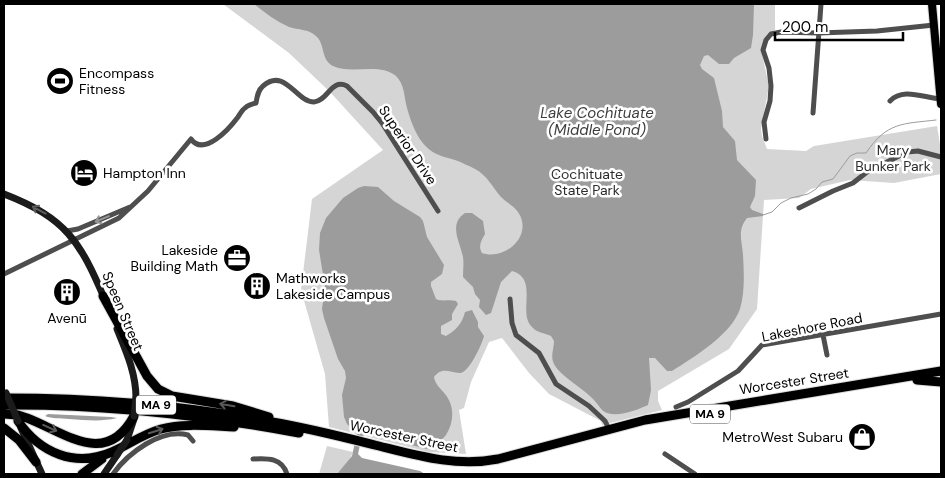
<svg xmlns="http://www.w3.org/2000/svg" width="945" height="478" viewBox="0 0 945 478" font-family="'DM Sans',sans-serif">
	<rect width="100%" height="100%" fill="#fff"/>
	<path fill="#d5d5d5" d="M223,4h552v26l-4,2 -9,22 7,32 -8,43 1,7 5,13 39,2 8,-5 123,-20 4,25v23l-47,9 -44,-3 -39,9 -12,9 -35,2 -7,109 -28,40 -71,42v10l4,9 -60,15 -1,-4 -52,-27 -20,-21 -27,-35 -13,4 -18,40 -7,26 -5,2 7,44 -37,-2 -100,-25 -4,-53 -24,-84 11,-91 71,-49 -53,-58 -41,-39z
		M327,446l26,6 -4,9 -12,13h-18z"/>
	<path fill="#9c9c9c" d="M254,4h500l-1,31 -2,13 -17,10 -5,6h-10l-11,-9 -4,1 -4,9 2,4 12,9 8,33 1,16 12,14 2,19 19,20 -1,16 -5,11 2,3 11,4v2l-16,2c-10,12 -5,23 -4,37 1,18 2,37 -3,54 -9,26 -46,48 -68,62h-5l-12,-13h-6l2,32 -3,15c-11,5 -28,12 -41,8 -6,-2 -9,-9 -13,-13 -11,-12 -34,-24 -40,-36 -4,-8 0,-15 0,-23l-3,-5c-6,-3 -13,-3 -18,-8 -17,-14 7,-49 -21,-57l-11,11 -10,31 -5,2 -7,-8 1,-7 -5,-6 -2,-7 -10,-10c0,-7 1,-13 0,-20 -3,-15 -15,-33 2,-44h7l11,8 2,13c-4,7 -7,12 -3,19 23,8 52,-18 36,-41 -4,-6 -12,-10 -17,-15 -8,-9 -14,-22 -26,-28 -6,-3 -14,-7 -20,-9 -14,-4 -24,-6 -33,-18 -7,-9 -12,-23 -15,-34 -3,-11 -2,-23 -11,-32 -17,-14 -44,-1 -63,-10 -12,-6 -8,-21 -16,-29 -7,-8 -19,-7 -28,-10 -13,-6 -24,-14 -35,-23z
		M364,186l14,1 16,14 26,16 3,4 4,16 17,28 -2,9 -11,8v4l5,13c6,3 13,0 20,2l2,3 -6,10v6l-11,6v8l5,2c10,-6 16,-12 19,-24l7,-2 6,12v5l6,9c-2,8 -15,37 -24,37 -11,0 -17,-7 -26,4 1,7 6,11 11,17 10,12 9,28 1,41 -5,6 -12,12 -19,14l-59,-15 -6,2 -4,18 4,4 58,13 5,3h-88l15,-18 5,-23 -10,-9 -3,-7 -2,-22 4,-17 -1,-7 -7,-12 -14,-41 -2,-9 3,-22 -6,-37 1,-17 6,-15 17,-20 15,-10z
		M48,414l63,3 6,1c-16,4 -31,2 -48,1 -9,-1 -17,0 -24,-3z"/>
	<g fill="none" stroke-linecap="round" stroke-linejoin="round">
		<path stroke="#9c9c9c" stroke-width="1" d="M763,215l9,-3 9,-9 10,-5 17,-4 8,-5 6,-7 11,-3 17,-23 7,-3h9c21,-31 36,-29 70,-33"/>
		<g stroke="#dbdbdb" stroke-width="10">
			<path id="primary" d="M932,4l9,100"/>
		</g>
		<g stroke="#dbdbdb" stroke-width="11">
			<path id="highway" d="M103,296l44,80 11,13 14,7 61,10 36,11
				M917,380l24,2
				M4,398c89,0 179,7 268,24 36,6 71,15 107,24 40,10 78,21 119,13l147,-39 296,-49
				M4,405c99,-1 198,10 295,28
				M4,414l14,1 9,3c39,15 79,50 107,-2
				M18,421c22,32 57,47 94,31 16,-7 31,-18 49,-23 23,-6 49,-3 73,-2
				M4,428l15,12 17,22
				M82,474l20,-15"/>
		</g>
		<path stroke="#4e4e4e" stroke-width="5" d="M890,101c13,-14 34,-3 51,-2
			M813,113l8,-109
			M766,139l-2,-17 6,-21 1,-15 -2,-18 -6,-18 3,-10 5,-6 10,-2 37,1 59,-2 57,-6
			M799,208l34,-17 20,-8 14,-11 40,-20 11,-1 23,6
			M67,231l11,-2 52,-22
			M4,274l115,-56 29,-27 43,-52c13,18 38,-10 47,-22 2,-3 4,-7 7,-9 3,-3 7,-4 11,-5 1,-6 2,-13 7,-17 22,-19 33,16 51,16 14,-1 17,-24 33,-16l26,26 9,11 56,88
			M510,299l2,24 4,12 23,18 17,31 33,22 16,15 4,8
			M823,335l4,20
			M676,407l12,-5 50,-31 24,-26 179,-31
			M665,454l30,20
			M253,459c15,-1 29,-1 34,15
			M113,474c15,-21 48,-46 75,-39l5,6"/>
		<path stroke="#1b1b1b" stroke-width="7" d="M4,194c62,24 76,47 101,106
			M117,329c9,22 19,44 19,69
			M21,428l21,46
			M127,440l7,-21
			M104,474l13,-19"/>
		<use href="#primary" stroke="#000" stroke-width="8"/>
		<use href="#highway" stroke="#000" stroke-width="9"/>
		<path stroke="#1b1b1b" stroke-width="7" d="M6,393l12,28
			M134,416l2,-18
			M117,455l10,-15"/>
	</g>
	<defs><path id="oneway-shaft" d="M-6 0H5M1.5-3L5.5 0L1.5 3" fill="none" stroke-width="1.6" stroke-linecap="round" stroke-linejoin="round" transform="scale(1.25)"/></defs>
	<use stroke="#5f5f5f" href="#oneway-shaft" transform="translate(39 210) rotate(-152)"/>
	<use stroke="#959595" href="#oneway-shaft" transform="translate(102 219) rotate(157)"/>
	<g stroke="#595959">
		<use href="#oneway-shaft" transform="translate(227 405) rotate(-170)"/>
		<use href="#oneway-shaft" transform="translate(50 428) rotate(24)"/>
		<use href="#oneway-shaft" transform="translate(156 431) rotate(-17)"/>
	</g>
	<defs>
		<g id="stadium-disc" transform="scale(1.4375)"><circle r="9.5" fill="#000" stroke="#fff"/><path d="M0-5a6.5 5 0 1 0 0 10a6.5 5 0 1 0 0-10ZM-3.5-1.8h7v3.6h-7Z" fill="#fff"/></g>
		<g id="hotel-disc" transform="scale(1.4375)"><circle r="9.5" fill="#000" stroke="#fff"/><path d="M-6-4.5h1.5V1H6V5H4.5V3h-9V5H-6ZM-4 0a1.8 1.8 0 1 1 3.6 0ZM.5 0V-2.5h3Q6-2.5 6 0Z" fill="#fff"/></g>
		<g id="office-disc" transform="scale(1.4375)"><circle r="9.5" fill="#000" stroke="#fff"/><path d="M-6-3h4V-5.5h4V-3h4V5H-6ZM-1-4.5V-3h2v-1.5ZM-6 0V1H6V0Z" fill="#fff"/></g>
		<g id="building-disc" transform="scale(1.4375)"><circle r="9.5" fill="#000" stroke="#fff"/><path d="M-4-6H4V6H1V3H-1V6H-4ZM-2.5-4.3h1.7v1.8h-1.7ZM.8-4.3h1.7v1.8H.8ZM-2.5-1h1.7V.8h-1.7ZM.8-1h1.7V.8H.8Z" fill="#fff"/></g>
		<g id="shop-disc" transform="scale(1.4375)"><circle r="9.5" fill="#000" stroke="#fff"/><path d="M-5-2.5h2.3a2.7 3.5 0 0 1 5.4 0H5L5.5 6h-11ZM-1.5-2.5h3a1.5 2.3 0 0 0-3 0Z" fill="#fff"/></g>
	</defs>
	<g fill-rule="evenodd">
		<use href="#stadium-disc" x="60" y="81"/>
		<use href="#hotel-disc" x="84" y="173"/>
		<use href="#office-disc" x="237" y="258"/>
		<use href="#building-disc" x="257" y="286"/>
		<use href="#building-disc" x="67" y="292"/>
		<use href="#shop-disc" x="862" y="437"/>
	</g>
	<g text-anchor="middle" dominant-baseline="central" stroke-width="5" stroke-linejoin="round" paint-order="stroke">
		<g fill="#fff" stroke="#4c4c4c" stroke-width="1">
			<rect x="136" y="395.5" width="40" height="19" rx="4"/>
			<rect x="690" y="404.5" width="40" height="19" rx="4"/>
		</g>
		<g font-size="12" font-weight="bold" fill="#000">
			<text x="156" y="405">MA 9</text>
			<text x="710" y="414">MA 9</text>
		</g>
		<g font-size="14" fill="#000" stroke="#fff" text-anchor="start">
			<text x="79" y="73">Encompass<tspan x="79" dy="16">Fitness</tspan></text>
			<text x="103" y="173">Hampton Inn</text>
			<text x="218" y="250" text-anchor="end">Lakeside<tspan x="218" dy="16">Building Math</tspan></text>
			<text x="276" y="278">Mathworks<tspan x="276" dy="16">Lakeside Campus</tspan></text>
			<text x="67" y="318" text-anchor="middle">Avenū</text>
			<text x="843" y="437" text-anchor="end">MetroWest Subaru</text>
		</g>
		<g font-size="14" fill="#000" stroke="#fff">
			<text transform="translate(408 145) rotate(56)">Superior Drive</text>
			<text transform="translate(123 311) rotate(67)">Speen Street</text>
			<text transform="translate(812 327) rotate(-11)">Lakeshore Road</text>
			<text transform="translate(794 381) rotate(-9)">Worcester Street</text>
			<text transform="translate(404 436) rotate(12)">Worcester Street</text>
		</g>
		<g font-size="14" fill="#2c2c2c" stroke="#fff">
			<text x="893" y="150">Mary<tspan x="893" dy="16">Bunker Park</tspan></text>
			<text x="587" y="174">Cochituate<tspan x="587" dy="16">State Park</tspan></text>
		</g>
		<g font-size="15" font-style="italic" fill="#3d3d3d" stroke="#fff">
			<text x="597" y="113">Lake Cochituate<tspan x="597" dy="17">(Middle Pond)</tspan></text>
		</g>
	</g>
	<rect width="945" height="478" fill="none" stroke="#000000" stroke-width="10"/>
	<path d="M775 32v8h128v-8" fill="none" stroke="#000000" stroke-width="2.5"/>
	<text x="782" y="32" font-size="15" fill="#000000" stroke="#ffffff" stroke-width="4" paint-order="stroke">200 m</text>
</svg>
